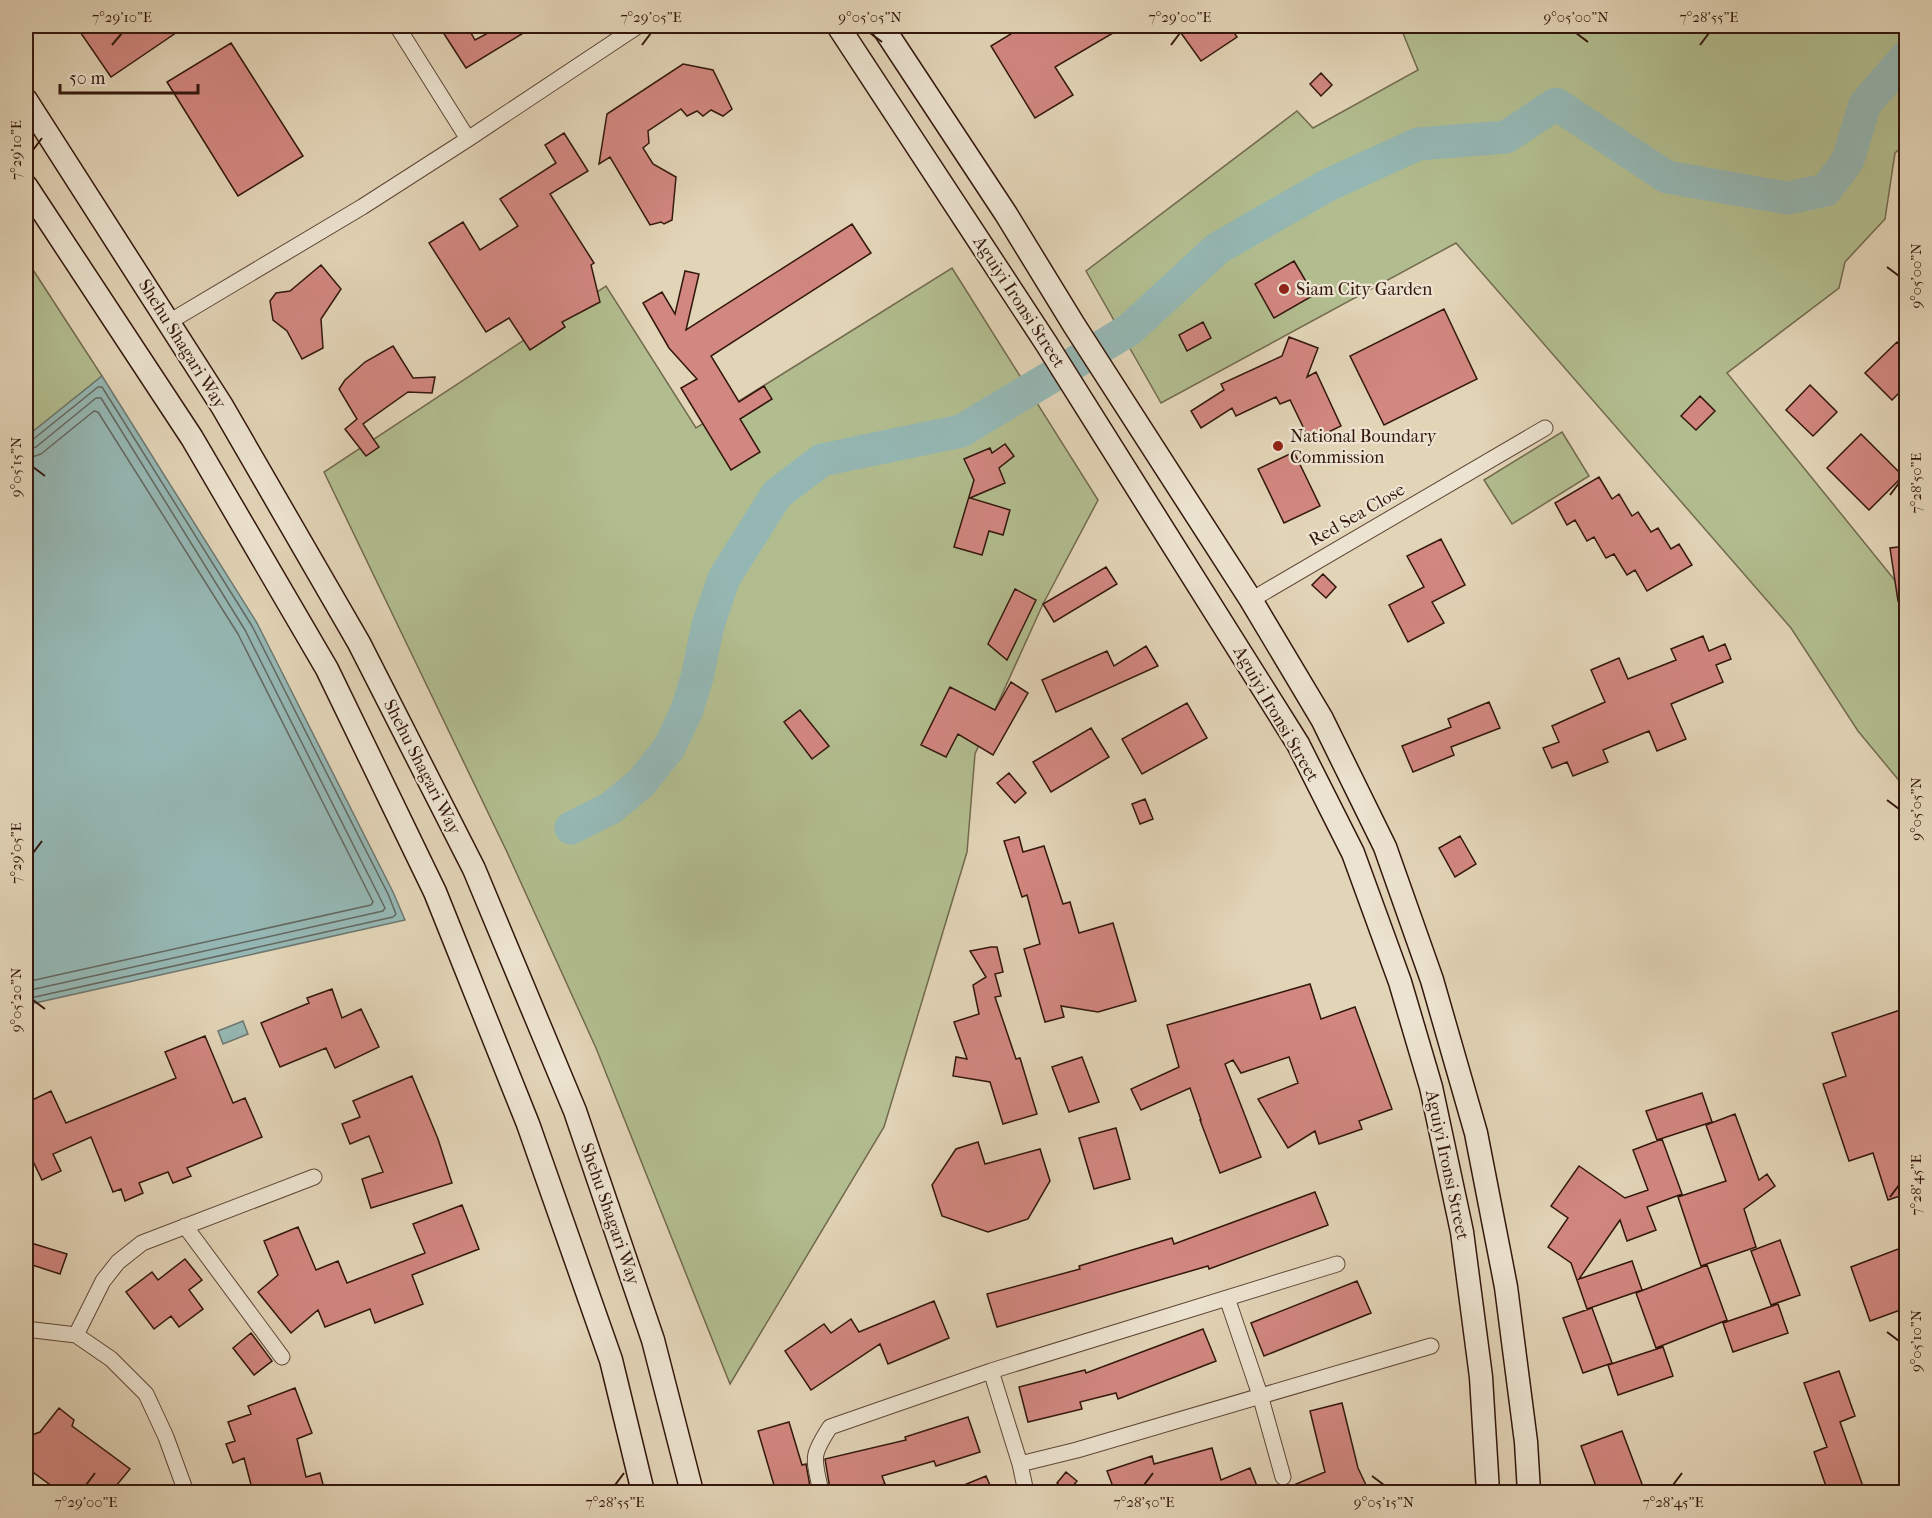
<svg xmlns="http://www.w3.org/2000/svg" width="1932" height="1518" viewBox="0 0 1932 1518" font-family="'IM FELL French Canon',serif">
	<rect width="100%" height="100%" fill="#e2d4b7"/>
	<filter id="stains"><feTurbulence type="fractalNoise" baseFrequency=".00333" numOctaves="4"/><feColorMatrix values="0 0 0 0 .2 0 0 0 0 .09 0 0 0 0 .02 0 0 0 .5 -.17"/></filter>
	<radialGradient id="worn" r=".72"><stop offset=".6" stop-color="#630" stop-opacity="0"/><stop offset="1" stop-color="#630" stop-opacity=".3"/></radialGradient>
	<path fill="#b2bd8f" stroke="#726a4e" stroke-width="1.5" d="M1400,26h506v118l-11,9 -10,66 -40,43 -6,26 -112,85 179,221v195l-48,-58 -67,-103 -335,-385 -295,160 -75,-132 211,-160 16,17 105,-58z
		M26,259l76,117 -76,61z
		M952,268l146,232 -55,104 -68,150 -8,98 -83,275 -154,257 -134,-336 -89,-196 -183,-380 282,-186 90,142z
		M1562,432l27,44 -77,48 -28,-44z"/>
	<path fill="#95b7b3" stroke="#6e7770" stroke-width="1.5" d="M102,376l155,247 136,269 12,28 -379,85v-568z
		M243,1021l5,13 -25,10 -5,-13z"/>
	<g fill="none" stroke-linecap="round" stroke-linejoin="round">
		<path stroke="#646760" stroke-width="1.5" d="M26,442l5,-1 67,-54h4l150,239 136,268 8,20 -3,3 -367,82
			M26,450l10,-3 60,-49h5l144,232 140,278 -2,3 -357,80
			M26,459l15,-5 53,-43 4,1 140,222 135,268 -2,3 -345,77"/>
		<path stroke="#95b7b3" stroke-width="33" d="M571,828l40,-20 31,-26 27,-34 18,-38 10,-33 11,-52 16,-47 53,-84 45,-34 139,-29 168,-101 89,-82 110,-63 90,-41 88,-7 50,-33 111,73 120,21 39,-8 22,-30 17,-56 41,-47"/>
	</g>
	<path fill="#d28780" stroke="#33170c" stroke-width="1.5" d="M76,26h110l-75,51z
		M439,26h28l8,14 26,-14h34l-69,42z
		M1024,26h101l-70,41 18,28 -38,23 -44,-72z
		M1176,26h54l7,11 -36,24z
		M231,43l72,113 -65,40 -71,-114z
		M683,64l30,6 19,39 -9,7 -12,-6 -8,6 -6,-5 -10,5 -6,-7 -33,22 1,12 -6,5 10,16 23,13 -4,43 -8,4 -3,-2 -11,3 -40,-68 -11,7 8,-50z
		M1321,73l11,12 -11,11 -11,-12z
		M564,133l24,38 -38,23 44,69 -3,2 9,37 -38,20 3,5 -35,23 -21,-32 -23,14 -57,-89 34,-21 17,28 38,-24 -18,-27 56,-36 -11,-18z
		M852,224l19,29 -160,103 28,46 25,-16 8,13 -32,20 20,33 -29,18 -50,-82 16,-9 -28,-31 -26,-45 19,-11 13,22 10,-43 14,3 -13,56z
		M1294,261l20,34 -40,23 -19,-34z
		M321,265l20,24 -20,30 2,29 -21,11 -15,-28 -14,-11 -3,-19 6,-8 14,-2z
		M1444,309l33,70 -93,46 -34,-69z
		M1203,322l8,16 -24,13 -8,-16z
		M1289,337l29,11 -11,29 9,-5 25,54 -31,15 -20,-41 -10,4 -4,-7 -40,19 -4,-8 -31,20 -10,-17 33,-21 -3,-6 61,-28z
		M1897,342l9,9v35l-14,14 -27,-27z
		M393,346l20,32 22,-1 -3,16 -24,-1 -45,32 16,23 -13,9 -21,-27 12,-10 -18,-30 6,-9 20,-18z
		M1810,385l27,27 -24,24 -27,-26z
		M1700,396l15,15 -19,19 -15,-14z
		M1861,434l42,42 -34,34 -42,-42z
		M1005,444l9,12 -15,12 6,15 -35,15 40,12 -7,25 -14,-4 -7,24 -28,-8 20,-67 -10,-21 26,-11 2,5z
		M1294,452l26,54 -36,17 -26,-54z
		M1599,477l13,22 7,-5 13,22 6,-4 13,20 7,-4 13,21 8,-5 13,21 -45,26 -12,-21 -8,5 -13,-21 -8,4 -12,-21 -7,4 -12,-21 -8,5 -12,-22z
		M1441,539l24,46 -33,17 12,21 -36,19 -19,-37 35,-18 -17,-31z
		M1906,546v54l-8,1 -8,-53z
		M1106,567l11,17 -63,38 -11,-18z
		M1323,574l13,13 -10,11 -14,-13z
		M1015,589l21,11 -29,60 -19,-16z
		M1703,636l6,15 16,-7 6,15 -15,6 7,17 -52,22 15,35 -29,12 -8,-20 -46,19 5,12 -35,14 -6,-14 -15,6 -9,-20 16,-6 -7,-16 53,-24 -14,-32 28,-12 9,21 48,-19 -5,-11z
		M1146,646l12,20 -102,46 -14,-32 65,-29 7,15z
		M1011,682l17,11 -35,62 -35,-21 -12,23 -25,-12 29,-58 45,23z
		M1489,702l11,26 -49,19 3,8 -41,17 -11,-26 49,-19 -3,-8z
		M1187,703l20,35 -65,36 -20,-35z
		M800,710l29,36 -17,13 -28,-37z
		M1091,728l18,29 -58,35 -18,-30z
		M1009,773l17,20 -11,10 -18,-20z
		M1145,799l8,20 -13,5 -8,-20z
		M1460,836l16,28 -21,13 -16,-29z
		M1019,837l4,15 21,-6 19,58 7,-2 9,31 34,-10 23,78 -38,11 -37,-6 3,11 -19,5 -21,-73 16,-5 -13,-49 -5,2 -18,-56z
		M991,947h6l6,25 -8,2 6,22 -6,1 21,62 4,-1 17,56 -34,10 -13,-42 -37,-6 3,-19 11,2 -13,-37 25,-8 -6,-29 13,-8 -16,-26z
		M1310,984l11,35 34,-12 37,102 -33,12 3,8 -43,15 -4,-13 -27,17 -30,-49 40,-16 -9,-26 -48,16 -8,-13 -8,4 36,93 -41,16 -20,-53h1l-11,-32 -49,22 -10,-21 48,-22 -12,-42z
		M332,989l10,29 19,-9 18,38 -44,21 -9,-20 -46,19 -19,-44 48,-20 -2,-5z
		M1906,1008v186l-18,6 -15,-47 -24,8 -26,-77 23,-8 -14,-43z
		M205,1036l28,67 12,-5 17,39 -75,31 4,8 -18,7 -5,-11 -29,11 4,10 -18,8 -4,-12 -8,3 -22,-55 -38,17 8,17 -19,9 -11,-23 -5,3v-57l25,-12 15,32 110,-45 -11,-26z
		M1082,1057l17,45 -30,10 -17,-45z
		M412,1076l26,63 14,44 -81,25 -9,-29 21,-7 -14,-36 -19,8 -8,-20 18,-7 -7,-16z
		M1702,1093l10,29 -55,18 -11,-29z
		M1735,1114l24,66 8,-6 8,12 -31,23 12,38 -55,19 -23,-69 48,-16 -20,-56z
		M1116,1128l14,51 -36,10 -15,-51z
		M1662,1139l20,55 -35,13 9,23 -29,11 -7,-21 -41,59 53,-18 10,29 -55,19 -16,-46 -23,-16 20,-29 -17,-12 28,-40 46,32 23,-8 -15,-40z
		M978,1142l7,22 55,-15 10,32 -22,38 -40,13 -46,-16 -10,-31 24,-36z
		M1315,1192l13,33 -119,44 -1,-3 -211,61 -10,-33 93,-25 -1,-3 93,-28 2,6z
		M462,1205l17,44 -67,26 11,29 -48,19 -5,-14 -45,18 -7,-17 -27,23 -33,-41 20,-17 -14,-34 34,-14 18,43 22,-9 9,22 78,-30 -12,-29z
		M1780,1240l20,55 -29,10 -20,-54z
		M31,1243l36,11 -7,20 -34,-11z
		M1906,1246v62l-36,13 -19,-54z
		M185,1259l17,21 -13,10 14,19 -24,18 -8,-11 -17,13 -28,-37 26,-20 6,8z
		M1707,1265l20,55 -71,28 -20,-55z
		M1357,1281l14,32 -107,43 -13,-33z
		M934,1301l15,37 -61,26 -8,-20 -69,46 -26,-39 39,-27 7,9 20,-14 8,13z
		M1778,1304l10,29 -55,19 -10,-29z
		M1592,1308l20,55 -29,10 -20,-55z
		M1203,1329l13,32 -98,38 -2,-6 -36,9 2,7 -54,13 -9,-35 66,-17 1,3z
		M251,1333l21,28 -18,14 -21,-27z
		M1663,1347l10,29 -55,19 -10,-30z
		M1839,1371l16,45 -15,6 25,70h-37l-14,-40 13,-5 -23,-64z
		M295,1388l17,45 -15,6 9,38 14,-4 5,19h-72l-9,-34 -11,5 -7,-19 9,-3 -7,-19 23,-8 -3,-8z
		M1342,1403l16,65 9,19 -12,5h-78l48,-20 -15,-61z
		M59,1408l15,12 -2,6 58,43 -19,23h-51l-34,-25v-30l14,-5z
		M968,1417l12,35 -44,14 -2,-5 -52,15 3,8 -36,8h-3l-2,-6 -14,3 -5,-30 81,-19 -1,-3z
		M789,1422l13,43 4,-1 5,28h-35l-18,-61z
		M1622,1431l23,61h-47l-17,-46z
		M1212,1448l9,32 29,-12 7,18 -16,6h-126l-8,-21 45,-15 2,8z
		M1066,1472l11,9 -9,11 -11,-9z
		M986,1476l7,16h-46z"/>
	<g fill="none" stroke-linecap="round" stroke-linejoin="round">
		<g stroke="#5f4637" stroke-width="17">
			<path id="minor" d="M397,26l71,113
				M169,322l193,-115 106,-68 170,-113
				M1251,600l294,-172
				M185,1226l97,131
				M1227,1298l33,97 23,82
				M26,1331l8,-1 42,5 35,24 35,35 20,43 20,55
				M76,1335l27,-54 15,-19 24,-19 172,-66
				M991,1371l29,93 6,28
				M1020,1464l57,-14 354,-104
				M821,1492c-7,-35 -11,-34 9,-65l161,-56 346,-107"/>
		</g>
		<g stroke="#33170c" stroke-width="25">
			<path id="secondary" d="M838,26l208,317 252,401 55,109 47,129 31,105 31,145 19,145 7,115
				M882,26l124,188 68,111 177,275 71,119 63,128 47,133 44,153 30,154 20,155 3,50
				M26,100l196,306 137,237 115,226 101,242 78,229 39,152
				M26,186l166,252 135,231 108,223 93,232 83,236 32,132"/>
		</g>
		<use href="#minor" stroke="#ece3d0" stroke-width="15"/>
		<use href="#secondary" stroke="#ece3d0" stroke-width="22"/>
	</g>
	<path fill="none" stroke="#33170c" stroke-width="2" d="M870,33l12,9M1576,33l12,9M112,45l10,-12M642,45l9,-12M1171,45l9,-12M1700,45l9,-12M33,150l9,-12M1887,267l12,9M33,467l12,9M1890,495l9,-12M1887,800l12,9M33,853l9,-12M33,1000l12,9M1890,1197l9,-12M1887,1332l12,9M1372,1476l12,9M86,1485l9,-12M615,1485l9,-12M1144,1485l9,-12M1673,1485l9,-12"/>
	<g fill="#8f2418" stroke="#ece3d0" stroke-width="2">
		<circle cx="1284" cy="289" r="6"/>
		<circle cx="1278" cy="446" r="6"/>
	</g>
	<g text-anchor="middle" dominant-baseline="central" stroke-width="4.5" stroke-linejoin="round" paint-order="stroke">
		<g font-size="18" fill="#33170c" stroke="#ece3d0" text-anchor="start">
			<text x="1296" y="289">Siam City Garden</text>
			<text x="1290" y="436">National Boundary<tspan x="1290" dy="21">Commission</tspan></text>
		</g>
		<g font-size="18" fill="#33170c" stroke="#ece3d0">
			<text transform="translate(1019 302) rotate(57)">Aguiyi Ironsi Street</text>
			<text transform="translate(182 344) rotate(58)">Shehu Shagari Way</text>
			<text transform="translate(1357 515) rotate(-30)">Red Sea Close</text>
			<text transform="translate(1276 714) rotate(60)">Aguiyi Ironsi Street</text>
			<text transform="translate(422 767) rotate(63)">Shehu Shagari Way</text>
			<text transform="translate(1447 1165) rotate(78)">Aguiyi Ironsi Street</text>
			<text transform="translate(610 1214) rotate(71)">Shehu Shagari Way</text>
		</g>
	</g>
	<rect width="1932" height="1518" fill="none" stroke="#e2d4b7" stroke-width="66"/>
	<path d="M60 84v9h138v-9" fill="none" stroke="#33170c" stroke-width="3"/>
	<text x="69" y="84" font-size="18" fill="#33170c" stroke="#ece3d0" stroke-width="4.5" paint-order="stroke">50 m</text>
	<rect x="33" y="33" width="1866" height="1452" fill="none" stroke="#33170c" stroke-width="2"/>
	<g font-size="15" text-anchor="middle" fill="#33170c">
		<text x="122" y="22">7°29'10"E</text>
		<text x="651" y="22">7°29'05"E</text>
		<text x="870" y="22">9°05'05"N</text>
		<text x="1180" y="22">7°29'00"E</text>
		<text x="1576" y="22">9°05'00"N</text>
		<text x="1709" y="22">7°28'55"E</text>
		<text transform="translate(16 150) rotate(-90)" y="5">7°29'10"E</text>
		<text transform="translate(1916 276) rotate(-90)" y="5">9°05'00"N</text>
		<text transform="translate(16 467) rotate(-90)" y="5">9°05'15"N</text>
		<text transform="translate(1916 483) rotate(-90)" y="5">7°28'50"E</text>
		<text transform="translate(1916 809) rotate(-90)" y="5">9°05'05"N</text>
		<text transform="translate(16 853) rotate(-90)" y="5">7°29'05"E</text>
		<text transform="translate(16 1000) rotate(-90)" y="5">9°05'20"N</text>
		<text transform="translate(1916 1185) rotate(-90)" y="5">7°28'45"E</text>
		<text transform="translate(1916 1341) rotate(-90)" y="5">9°05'10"N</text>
		<text x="86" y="1507">7°29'00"E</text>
		<text x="615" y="1507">7°28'55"E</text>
		<text x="1144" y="1507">7°28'50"E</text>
		<text x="1384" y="1507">9°05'15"N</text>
		<text x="1673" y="1507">7°28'45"E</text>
	</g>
	<rect width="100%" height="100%" filter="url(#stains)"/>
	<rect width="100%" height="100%" fill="url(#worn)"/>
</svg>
